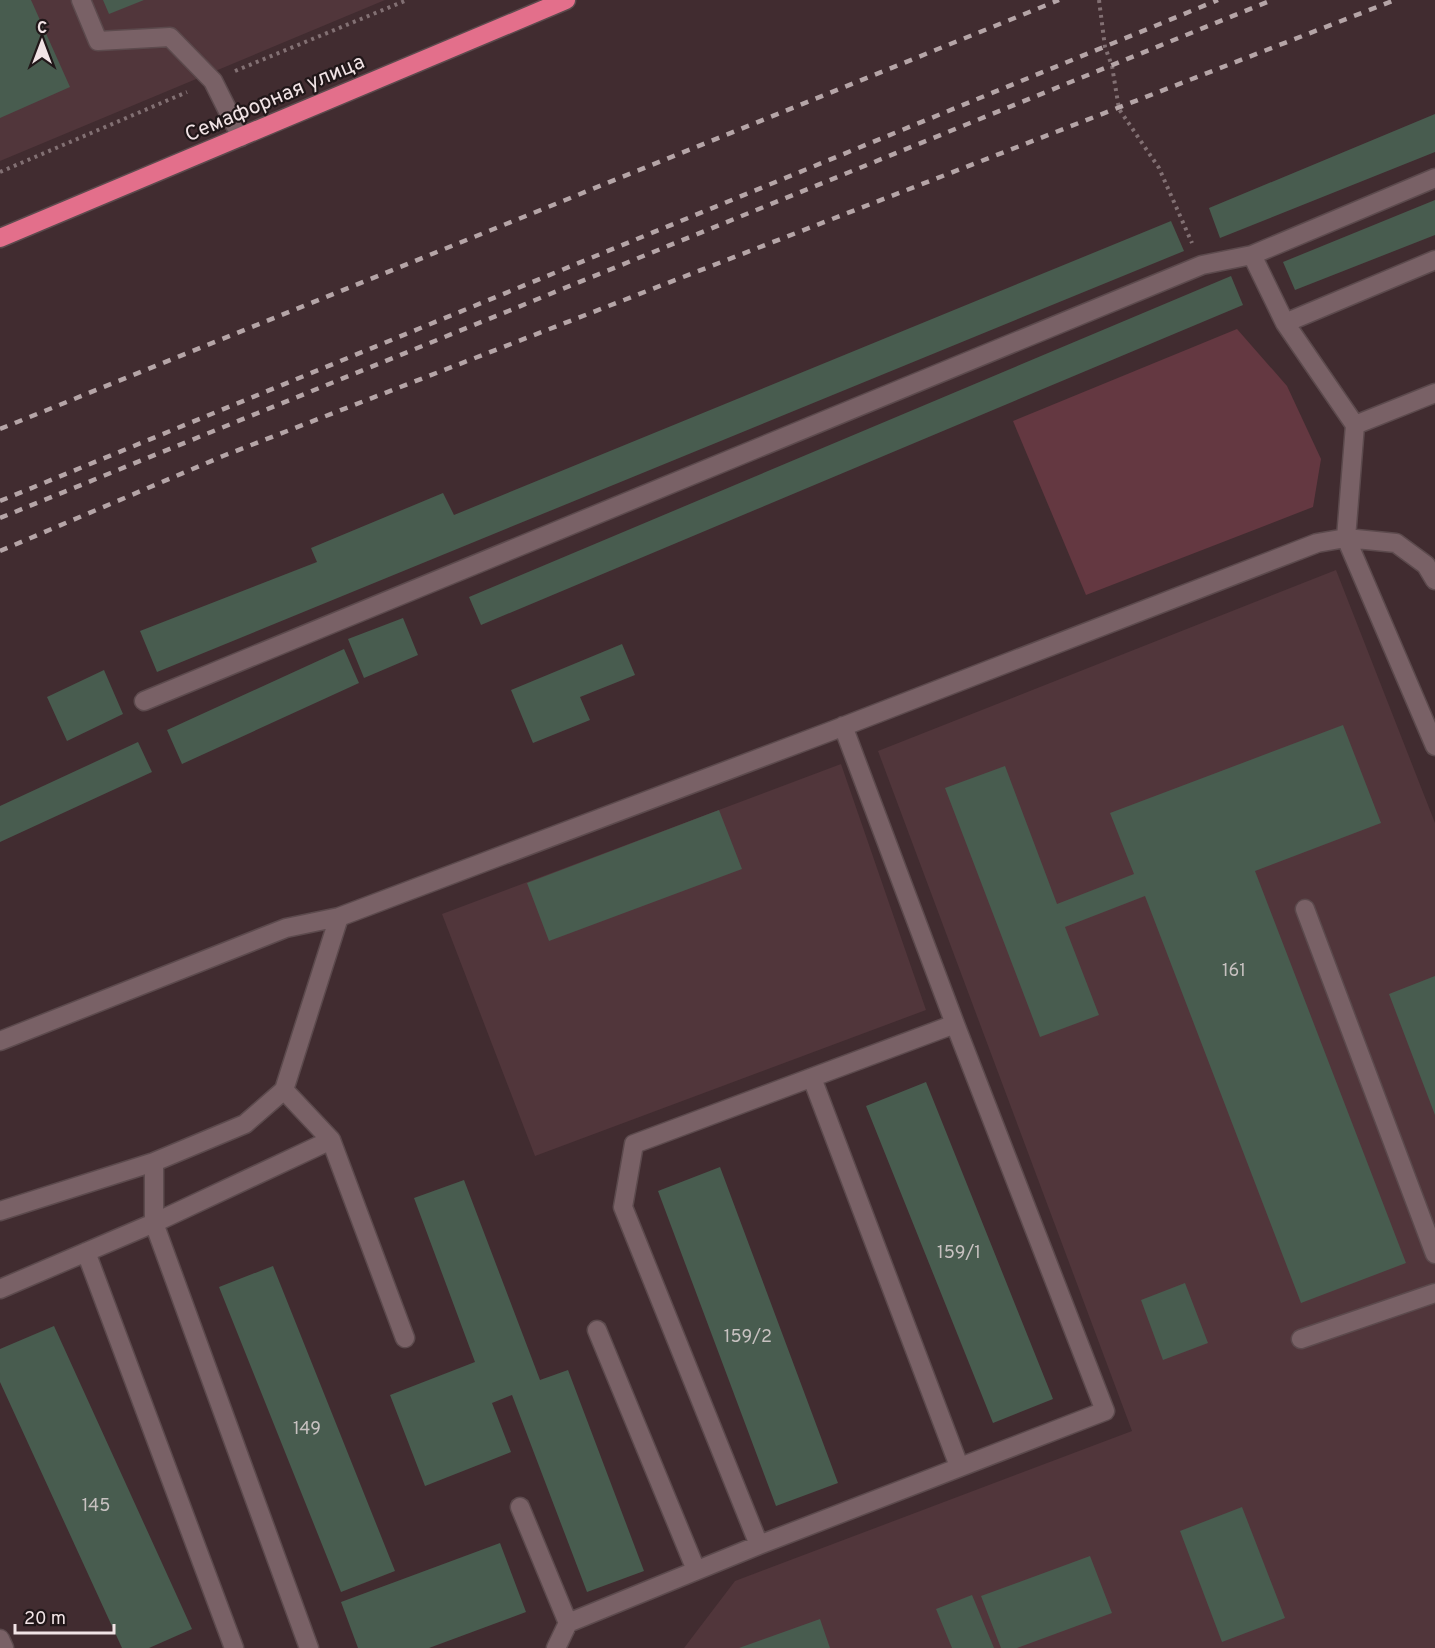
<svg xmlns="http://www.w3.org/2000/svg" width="1435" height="1648" viewBox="0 0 1435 1648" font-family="Overpass,sans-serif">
	<rect width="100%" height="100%" fill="#412c30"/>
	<path fill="#51363b" d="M0,0h385l-385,161z
		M1336,570l99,253v825h-751l51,-67 397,-150 -254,-680z
		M841,764l85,246 -391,146 -93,-242z"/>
	<path fill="#643841" d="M1237,329l50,57 34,73 -8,48 -227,88 -73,-174z"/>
	<path fill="#485c4f" d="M0,0h31l39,87 -70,31z
		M103,0h41l-35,14z
		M1435,114v38l-215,86 -11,-30z
		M1435,200v35l-140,55 -12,-28z
		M1171,221l13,30 -1027,421 -17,-41 177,-69 -6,-14 132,-55 11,22z
		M1231,276l12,29 -762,320 -12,-28z
		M403,618l15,37 -54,23 -16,-39z
		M622,644l13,31 -55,22 10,23 -57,23 -22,-53z
		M344,649l15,34 -177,81 -15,-34z
		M104,670l19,44 -56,27 -20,-44z
		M1343,725l38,98 -126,48 151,392 -105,40 -156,-407 -80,31 34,88 -59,22 -95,-249 60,-22 52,138 77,-30 -24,-61z
		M138,742l14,30 -152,70v-36z
		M719,810l23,59 -193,72 -22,-58z
		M1435,976v139l-46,-121z
		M926,1082l127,317 -60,24 -127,-317z
		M720,1167l118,316 -62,23 -118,-315z
		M464,1180l76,200 28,-10 76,201 -57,21 -75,-197 -20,8 19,49 -86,34 -35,-91 85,-33 -61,-164z
		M273,1266l122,305 -54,21 -122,-305z
		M1185,1283l23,60 -45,17 -22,-60z
		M54,1326l138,303 -43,19h-27l-122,-266v-33z
		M1242,1507l43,111 -63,24 -42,-111z
		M500,1543l26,69 -97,36h-71l-17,-46z
		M1090,1556l22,57 -95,35h-16l-20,-52z
		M972,1595l22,53h-42l-16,-39z
		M820,1619l10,29h-91z"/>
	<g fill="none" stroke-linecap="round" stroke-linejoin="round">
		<g stroke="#5c4a4d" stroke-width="21">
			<path id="minor" d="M81,0l17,41 72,-4 43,44 28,56
				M1435,178l-183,77 33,68 70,102 -9,113 89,208
				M1285,323l150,-63
				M1355,425l80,-32
				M144,701l1058,-436 50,-10
				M843,726l112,298
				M1305,909l130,345
				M0,1041l286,-113 53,-11 495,-187 483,-187 29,-5 50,5 30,22 9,15
				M812,1078l147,388
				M284,1090l47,50 -177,83 155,425
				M331,1140l74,198
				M0,1211l154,-49 91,-38 39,-34 55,-173
				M86,1252l148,396
				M0,1289l154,-66v-61
				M597,1330l99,240
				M1301,1339l134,-46
				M520,1507l48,116
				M0,1639l4,9
				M556,1648l12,-25 191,-78 346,-134 -150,-387 -321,120 -11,63 136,338"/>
		</g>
		<g stroke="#5c4a4d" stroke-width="21">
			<path id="highway" d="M0,238l566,-238"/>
		</g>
		<path stroke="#827073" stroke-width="4" stroke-dasharray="3 4.5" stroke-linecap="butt" d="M1099,0l6,47 7,19 7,43 40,59 33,75
			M235,71l172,-71
			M0,172l187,-80"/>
		<use href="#minor" stroke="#796166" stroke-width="18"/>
		<use href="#highway" stroke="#e36f8b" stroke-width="18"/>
		<path stroke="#b5a5a7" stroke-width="4.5" stroke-dasharray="8 8" stroke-linecap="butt" d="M0,429l1059,-429
			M0,501l1218,-501
			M0,518l1272,-518
			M0,551l223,-95 1172,-456"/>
	</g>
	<g text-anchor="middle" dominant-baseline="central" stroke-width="4.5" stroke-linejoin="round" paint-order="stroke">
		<g font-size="18" fill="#c7c1c0">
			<text x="1234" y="971">161</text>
			<text x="959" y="1253">159/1</text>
			<text x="748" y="1337">159/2</text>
			<text x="307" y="1429">149</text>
			<text x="96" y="1506">145</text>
		</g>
		<g font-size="21" fill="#f1e3e5" stroke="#211719">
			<text transform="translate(275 99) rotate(-23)">Семафорная улица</text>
		</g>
	</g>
	<g transform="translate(42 42)" stroke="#211719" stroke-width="4.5" paint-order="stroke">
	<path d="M0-4.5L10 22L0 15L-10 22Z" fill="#f1e3e5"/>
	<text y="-9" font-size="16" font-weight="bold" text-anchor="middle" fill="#f1e3e5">С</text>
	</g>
	<path d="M15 1624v9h99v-9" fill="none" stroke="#f1e3e5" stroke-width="3"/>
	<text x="24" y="1624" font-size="18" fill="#f1e3e5" stroke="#211719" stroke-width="4.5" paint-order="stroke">20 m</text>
</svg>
